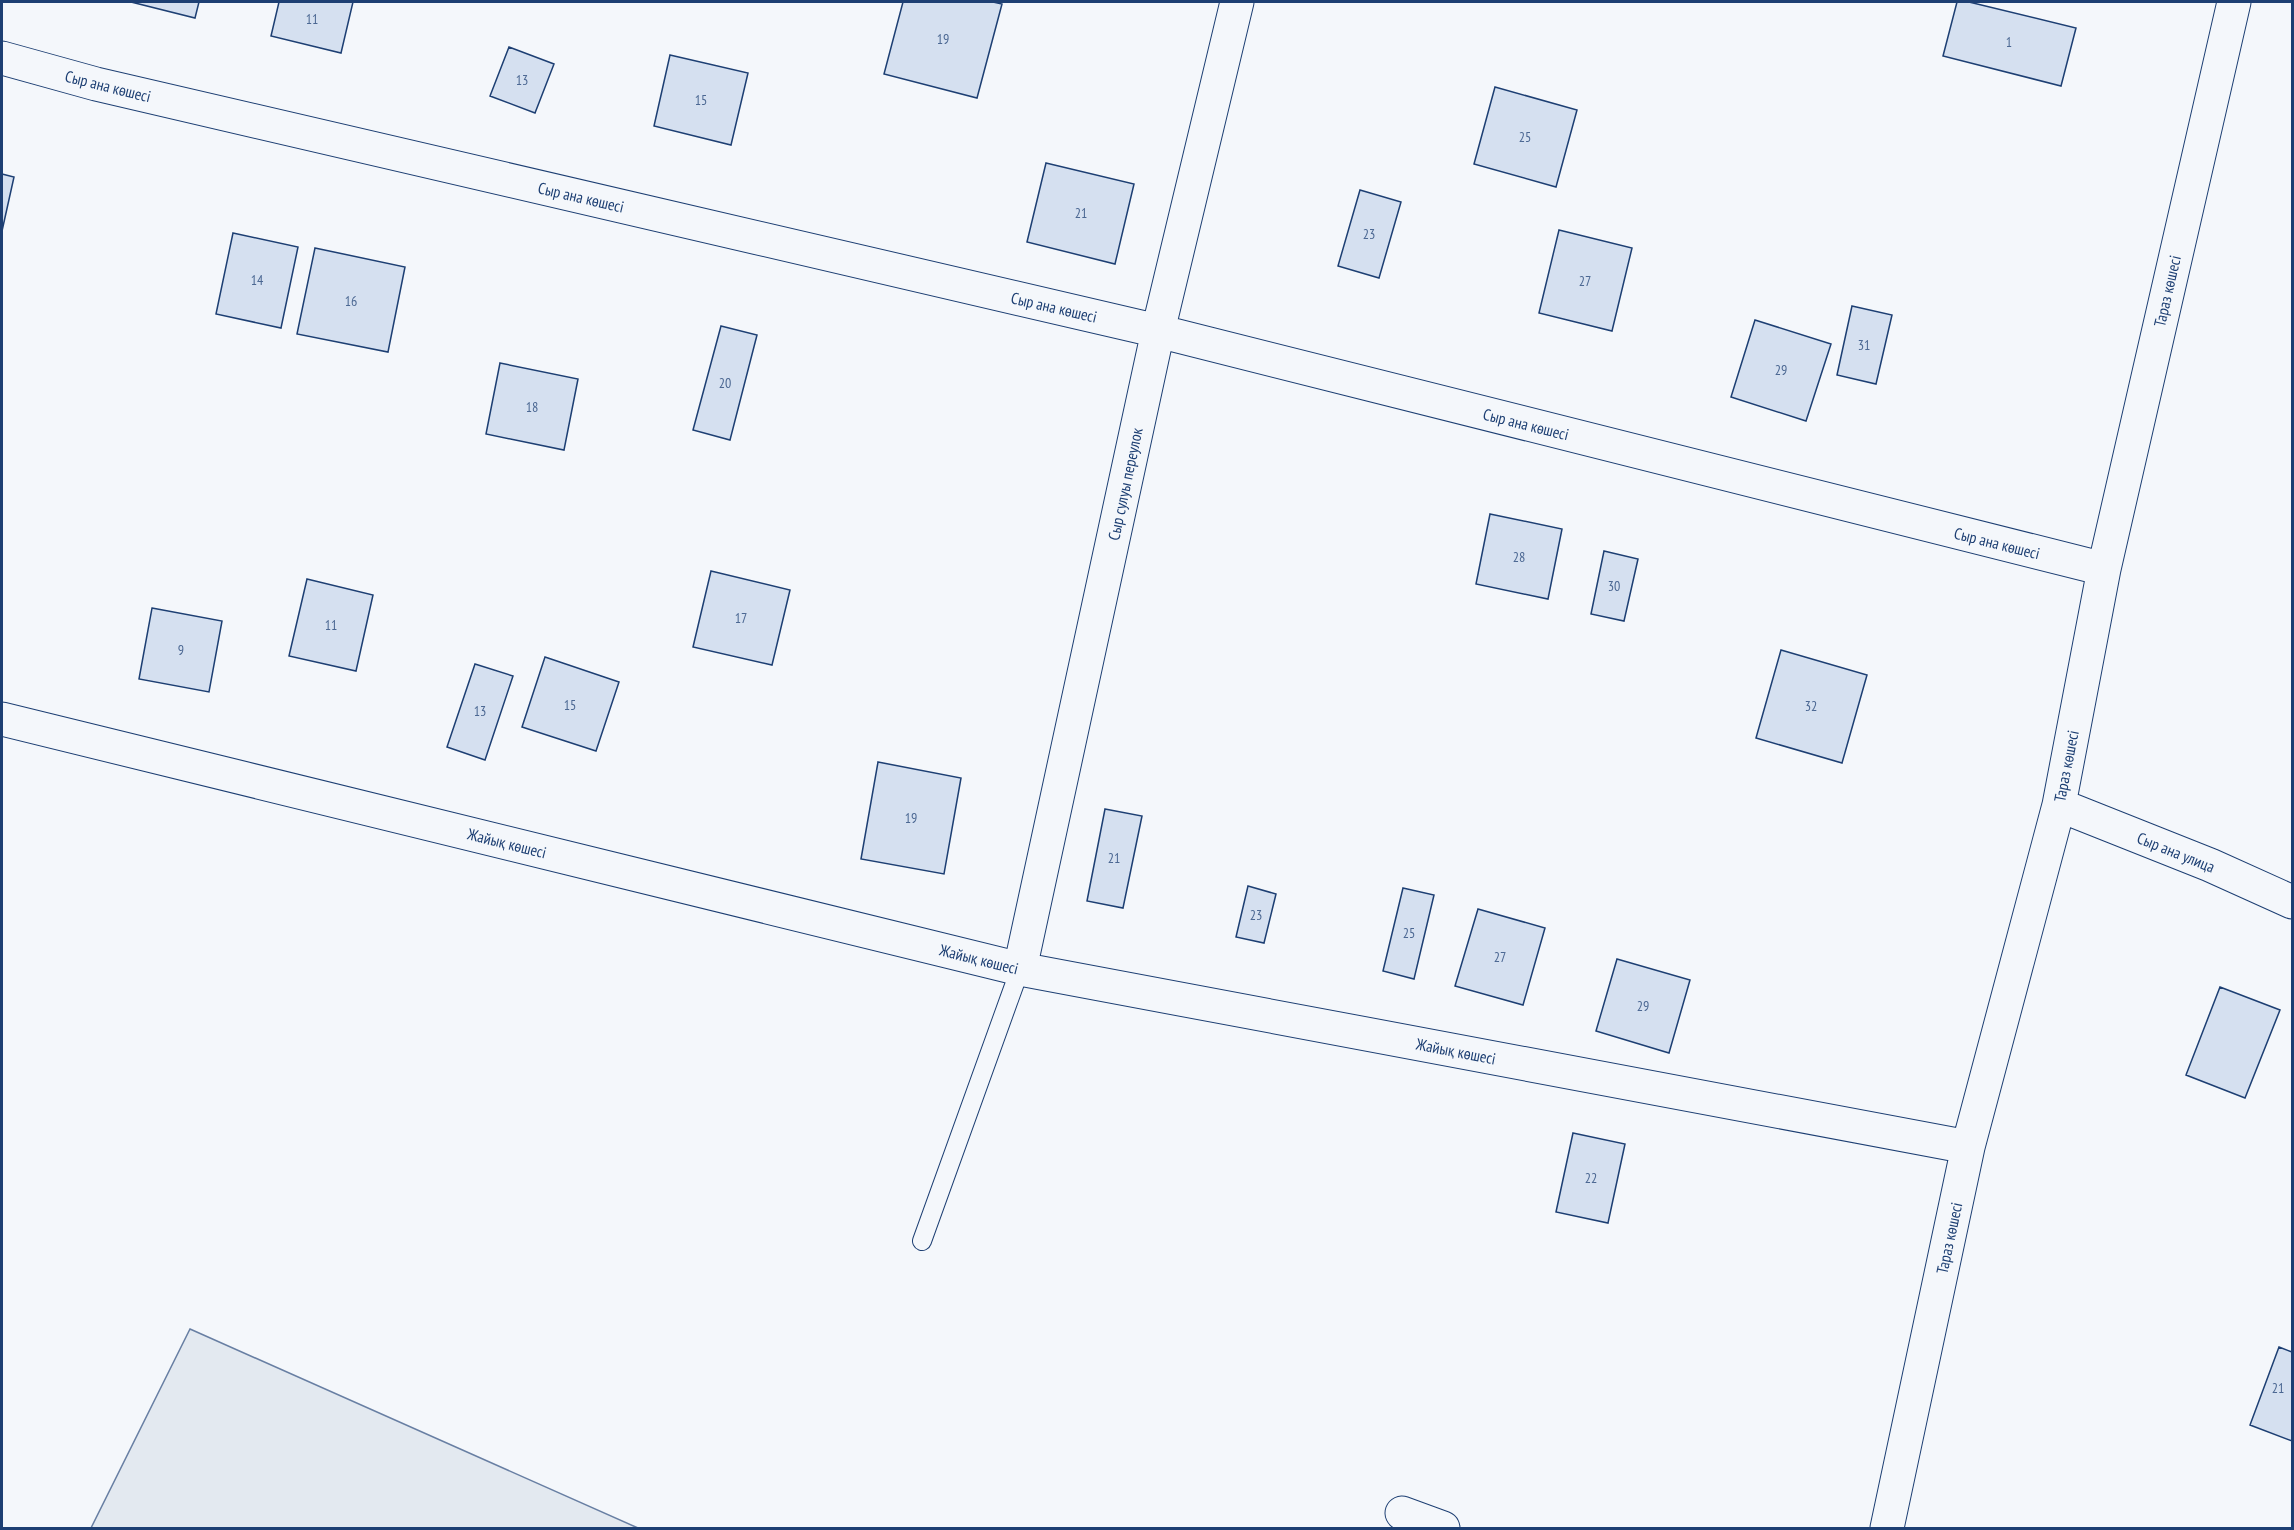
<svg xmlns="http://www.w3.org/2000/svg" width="2294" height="1530" viewBox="0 0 2294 1530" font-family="'PT Sans Narrow',sans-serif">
	<rect width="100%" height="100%" fill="#f4f7fb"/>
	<path fill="#e3e9f0" stroke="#687fa3" stroke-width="1.5" d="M190,1329l448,199h-547z"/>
	<path fill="#d5e0f0" stroke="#1d3f73" stroke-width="1.5" d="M131,2h68l-4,16z
		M279,2h74l-12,51 -70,-17z
		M903,2h90l9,2 -25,94 -93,-24z
		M1957,2h12l107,26 -15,58 -118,-30z
		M509,47l45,17 -19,49 -45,-17z
		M670,55l78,18 -17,72 -77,-19z
		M1495,87l82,23 -21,77 -82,-23z
		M1046,163l88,21 -19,80 -88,-22z
		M2,174l12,3 -12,54z
		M1360,190l41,12 -22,76 -41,-12z
		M1559,230l73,18 -20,83 -73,-18z
		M233,233l65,14 -17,81 -65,-14z
		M315,248l90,19 -17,85 -91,-18z
		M1852,306l40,9 -16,69 -39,-9z
		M1755,320l76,24 -25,77 -75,-24z
		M721,326l36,9 -27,105 -37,-10z
		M500,363l78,16 -14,71 -78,-16z
		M1490,514l72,15 -14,70 -72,-15z
		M1604,551l34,8 -14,62 -33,-7z
		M711,571l79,19 -18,75 -79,-18z
		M307,579l66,16 -17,76 -67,-15z
		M152,608l70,13 -13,71 -70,-13z
		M1781,650l86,25 -25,88 -86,-25z
		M545,657l74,25 -23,69 -74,-24z
		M475,664l38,12 -28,84 -38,-13z
		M878,762l83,16 -17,96 -83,-15z
		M1105,809l37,7 -19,92 -36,-7z
		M1248,886l28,8 -12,49 -28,-6z
		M1403,888l31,7 -20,84 -31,-8z
		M1478,909l67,19 -22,77 -68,-19z
		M1617,959l73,21 -21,73 -73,-22z
		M2220,987l60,23 -35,88 -59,-23z
		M1573,1133l52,11 -17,79 -52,-11z
		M2279,1347l13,5v89l-42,-16z"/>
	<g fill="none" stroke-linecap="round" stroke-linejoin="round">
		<g stroke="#1d3f73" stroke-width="20">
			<path id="lane" d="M922,1241l98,-272"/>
		</g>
		<g stroke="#1d3f73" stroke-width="35">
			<path id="street" d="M2,58l94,26 1062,247 946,238
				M2,719l1018,250 948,178
				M2059,805l151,60 82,37
				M1020,969l138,-638 79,-329
				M1402,1513l41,15
				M1887,1528l81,-381 91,-342 45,-236 130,-567"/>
		</g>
		<use href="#lane" stroke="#f4f7fb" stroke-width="18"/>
		<use href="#street" stroke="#f4f7fb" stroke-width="33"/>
	</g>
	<g text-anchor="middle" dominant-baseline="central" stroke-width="4.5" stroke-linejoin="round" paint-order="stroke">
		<g font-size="14" fill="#4b6792">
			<text x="312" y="19">11</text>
			<text x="943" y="39">19</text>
			<text x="2009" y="42">1</text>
			<text x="522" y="80">13</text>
			<text x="701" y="100">15</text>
			<text x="1525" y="137">25</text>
			<text x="1081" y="213">21</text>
			<text x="1369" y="234">23</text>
			<text x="257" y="280">14</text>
			<text x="1585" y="281">27</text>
			<text x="351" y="301">16</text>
			<text x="1864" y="345">31</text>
			<text x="1781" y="370">29</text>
			<text x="725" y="383">20</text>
			<text x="532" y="407">18</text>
			<text x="1519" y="557">28</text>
			<text x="1614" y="586">30</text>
			<text x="741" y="618">17</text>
			<text x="331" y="625">11</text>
			<text x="181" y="650">9</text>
			<text x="570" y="705">15</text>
			<text x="1811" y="706">32</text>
			<text x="480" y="711">13</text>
			<text x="911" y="818">19</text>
			<text x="1114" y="858">21</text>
			<text x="1256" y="915">23</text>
			<text x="1409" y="933">25</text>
			<text x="1500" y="957">27</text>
			<text x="1643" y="1006">29</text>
			<text x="1591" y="1178">22</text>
			<text x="2278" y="1388">21</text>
		</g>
		<g font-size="16" fill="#1d3f73" stroke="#f4f7fb">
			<text transform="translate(108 86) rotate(14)">Сыр ана көшесі</text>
			<text transform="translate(581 197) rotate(13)">Сыр ана көшесі</text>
			<text transform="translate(2167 291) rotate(-77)">Тараз көшесі</text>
			<text transform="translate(1054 307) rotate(13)">Сыр ана көшесі</text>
			<text transform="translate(1526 424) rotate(14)">Сыр ана көшесі</text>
			<text transform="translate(1125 484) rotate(-78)">Сыр сулуы переулок</text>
			<text transform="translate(1997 543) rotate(14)">Сыр ана көшесі</text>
			<text transform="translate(2066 766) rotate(-79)">Тараз көшесі</text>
			<text transform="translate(507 843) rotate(14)">Жайық көшесі</text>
			<text transform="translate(2176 852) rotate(22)">Сыр ана улица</text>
			<text transform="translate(979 959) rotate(14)">Жайық көшесі</text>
			<text transform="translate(1456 1051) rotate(11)">Жайық көшесі</text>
			<text transform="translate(1949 1238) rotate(-78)">Тараз көшесі</text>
		</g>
	</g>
	<rect width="2294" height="1530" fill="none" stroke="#1d3f73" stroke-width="6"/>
</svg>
